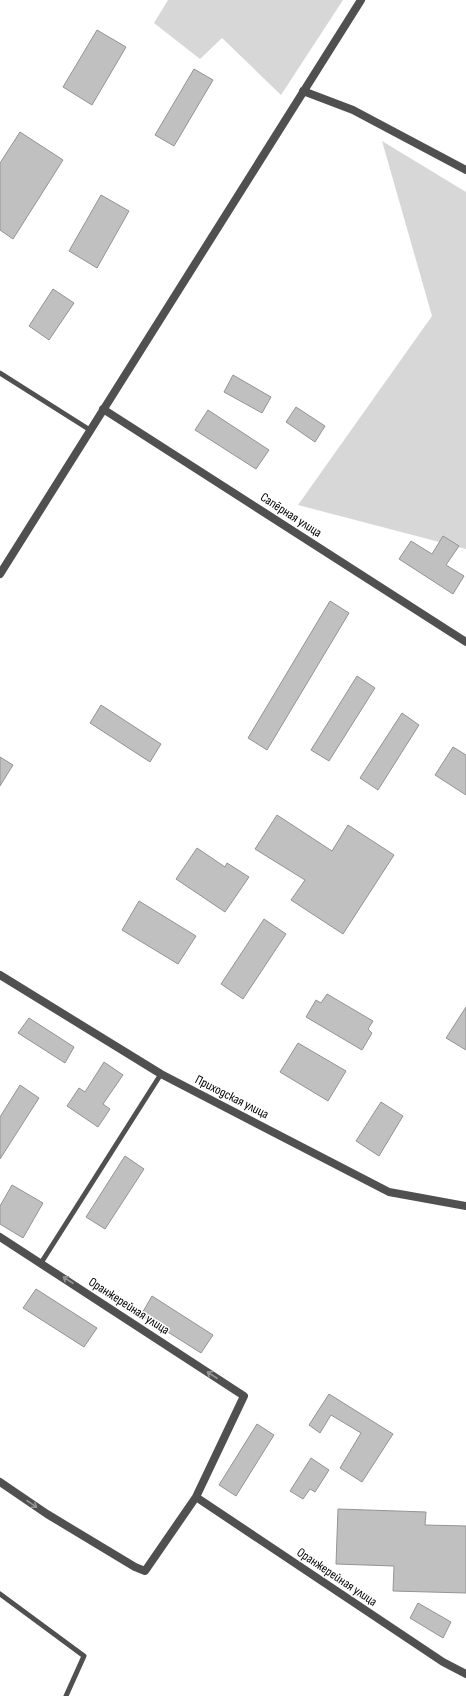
<svg xmlns="http://www.w3.org/2000/svg" width="466" height="1696" viewBox="0 0 466 1696" font-family="'Sofia Sans Condensed',sans-serif">
	<rect width="100%" height="100%" fill="#fff"/>
	<path fill="#d7d7d7" d="M168,0h175l-62,95 -59,-57 -22,21 -46,-36z
		M382,141l84,51v357l-168,-44 134,-189z"/>
	<path fill="#c0c0c0" stroke="#949494" d="M97,30l29,17 -34,58 -29,-18z
		M194,69l19,11 -39,66 -19,-11z
		M20,132l43,28 -50,79 -13,-9v-67z
		M101,195l28,16 -32,57 -28,-17z
		M53,289l21,14 -25,37 -20,-14z
		M233,375l38,22 -9,16 -38,-21z
		M296,407l29,19 -10,16 -29,-20z
		M208,410l61,40 -13,19 -61,-39z
		M443,536l16,10 -13,19 18,11 -11,18 -54,-35 12,-18 21,13z
		M330,601l19,12 -82,137 -19,-12z
		M357,676l18,12 -46,73 -18,-11z
		M101,705l60,39 -11,18 -60,-39z
		M402,713l17,12 -41,65 -18,-12z
		M453,747l13,8v40l-31,-20z
		M0,757l13,8 -13,21z
		M277,815l55,36 16,-26 46,30 -51,79 -52,-34 14,-20 -50,-31z
		M197,848l28,19 2,-4 22,14 -24,35 -49,-33z
		M139,901l57,35 -18,28 -56,-34z
		M264,919l22,15 -43,65 -22,-15z
		M327,994l46,27 -5,8 4,4 -10,17 -56,-33 10,-17 5,3z
		M466,1007v43l-20,-12z
		M29,1018l45,29 -9,16 -47,-30z
		M298,1043l48,28 -18,30 -48,-29z
		M104,1062l19,13 -20,29 7,5 -12,18 -31,-21 12,-18 6,4z
		M20,1085l19,13 -39,61v-42z
		M381,1102l22,14 -24,40 -23,-15z
		M125,1156l19,13 -39,60 -19,-12z
		M12,1185l31,18 -20,35 -23,-14v-18z
		M36,1289l61,39 -13,19 -61,-39z
		M152,1296l61,39 -12,18 -60,-38z
		M329,1394l64,40 -31,48 -22,-14 21,-35 -30,-18 -11,18 -11,-8z
		M257,1424l17,11 -38,61 -17,-11z
		M311,1458l18,12 -14,22 -5,-3 -7,10 -13,-8z
		M338,1509l88,3 -1,13 41,1v67l-73,-2 1,-25 -58,-2z
		M418,1603l33,19 -8,16 -33,-20z"/>
	<g fill="none" stroke-linecap="round" stroke-linejoin="round">
		<path stroke="#505050" stroke-width="5" d="M0,373l90,57
			M41,1263l120,-189
			M0,1594l84,62 -18,40"/>
		<path stroke="#505050" stroke-width="8" d="M303,91l50,19 113,60
			M103,409l363,233
			M0,574l361,-574
			M0,975l161,99 228,118 77,14
			M0,1237l244,159 -48,101 -51,74 -10,-4 -88,-53 -47,-32
			M196,1497l247,165 23,12"/>
	</g>
	<defs><path id="oneway-shaft" d="M-6 0H5M1.5-3L5.5 0L1.5 3" fill="none" stroke-width="1.6" stroke-linecap="round" stroke-linejoin="round"/></defs>
	<g stroke="#969696">
		<use href="#oneway-shaft" transform="translate(68 1280) rotate(-147)"/>
		<use href="#oneway-shaft" transform="translate(212 1375) rotate(-147)"/>
		<use href="#oneway-shaft" transform="translate(32 1504) rotate(35)"/>
	</g>
	<g text-anchor="middle" dominant-baseline="central" stroke-width="3" stroke-linejoin="round" paint-order="stroke">
		<g font-size="13" fill="#000" stroke="#fff">
			<text transform="translate(291 515) rotate(33)">Сапёрная улица</text>
			<text transform="translate(232 1097) rotate(27)">Приходская улица</text>
			<text transform="translate(129 1306) rotate(33)">Оранжерейная улица</text>
			<text transform="translate(337 1577) rotate(34)">Оранжерейная улица</text>
		</g>
	</g>
</svg>
